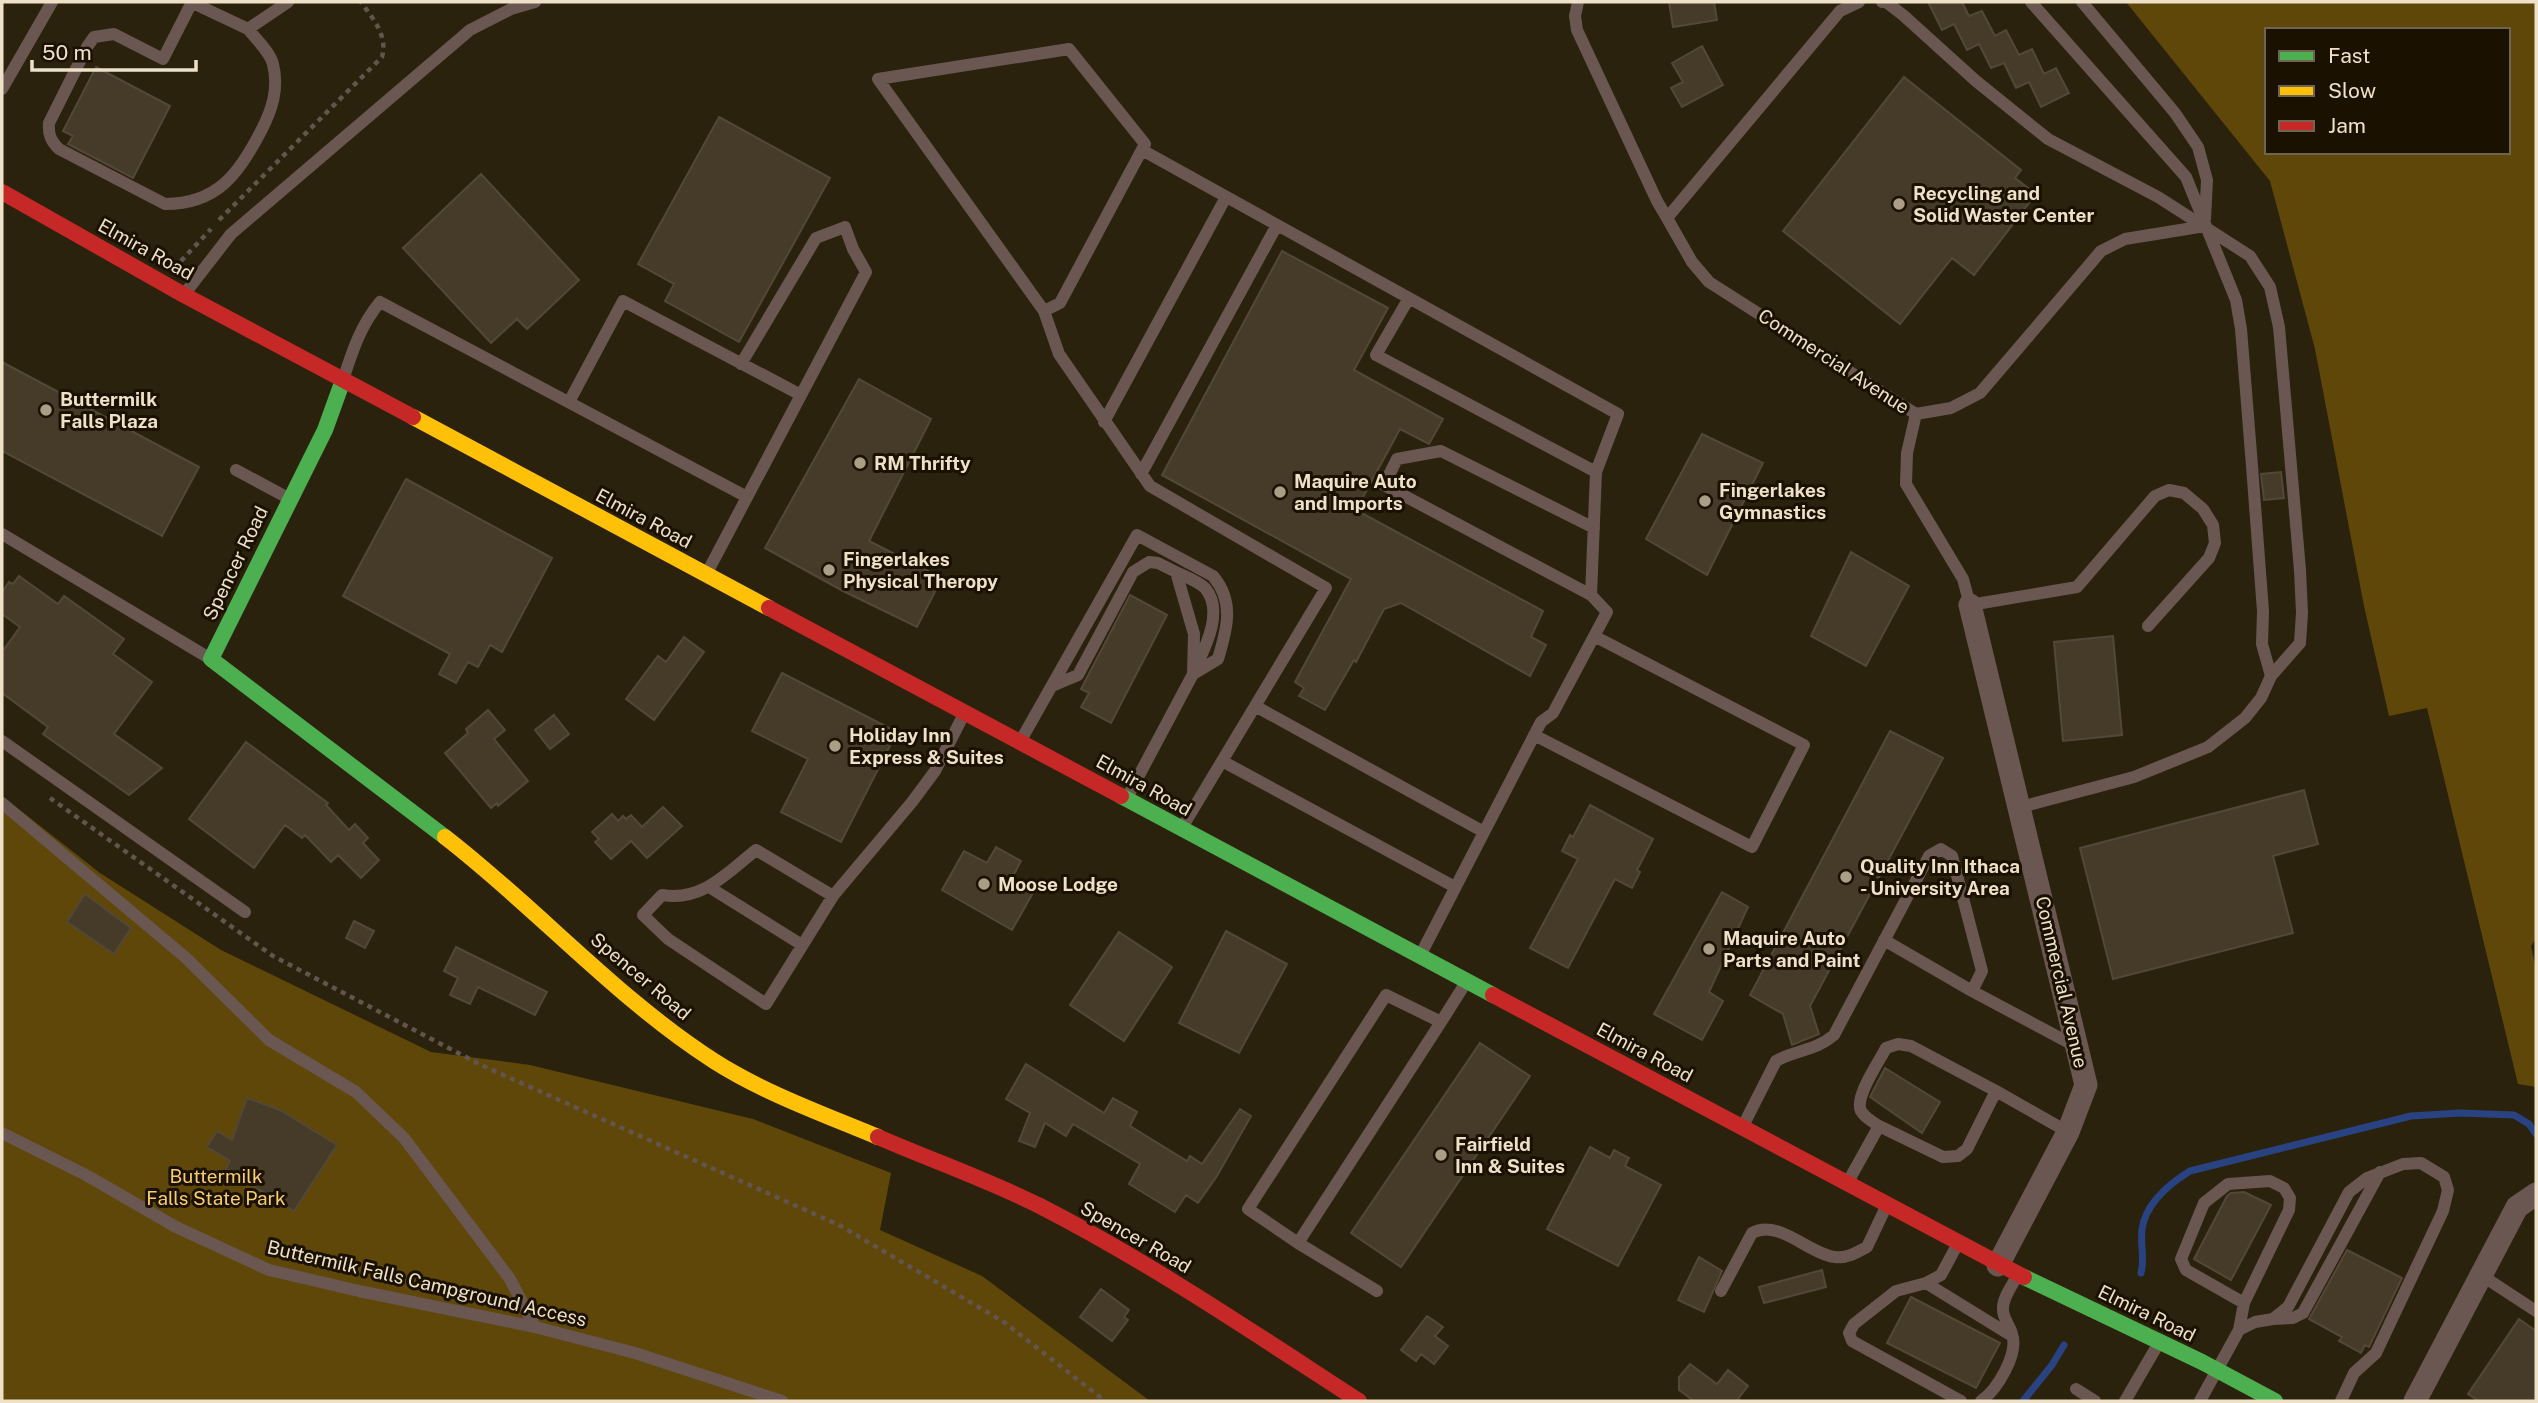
<svg xmlns="http://www.w3.org/2000/svg" width="2538" height="1403" viewBox="0 0 2538 1403" font-family="'Public Sans',sans-serif">
	<rect width="100%" height="100%" fill="#2b220d"/>
	<path fill="#5f4709" fill-rule="evenodd" d="M2126,2h410v937l-5,7 5,23v118l-18,-3 -91,-376 -38,8 -25,-110 -49,-257 -45,-168zM2267,30h241v122h-241z
		M2,796l98,77 121,77 210,102 99,13 223,54 138,54 -11,57 102,46 168,125h-1148z"/>
	<g fill="none" stroke-linecap="round" stroke-linejoin="round">
		<path stroke="#294382" stroke-width="7" d="M2141,1273c4,-15 -1,-29 1,-44 4,-26 27,-45 48,-58l221,-55 49,-3 54,2 15,9 7,10
			M2023,1401l29,-36 12,-20"/>
	</g>
	<path fill="#463b29" stroke="#534837" stroke-width="2" d="M1669,2h45l3,18 -44,7z
		M1928,2h34l7,14 13,-5 13,25 11,-6 13,25 13,-6 12,25 12,-6 13,25 -28,14 -12,-25 -13,6 -12,-25 -13,5 -12,-24 -12,6 -13,-26 -12,6z
		M1702,46l21,39 -41,22 -11,-19 12,-6 -11,-19z
		M96,67l74,39 -37,72 -65,-34 5,-8 -10,-5z
		M1904,77l117,93 -6,8 21,16 -62,81 -22,-17 -52,66 -117,-93z
		M719,117l111,61 -91,164 -74,-41 9,-17 -36,-20z
		M481,174l98,106 -52,49 -10,-10 -26,24 -88,-95z
		M1282,251l106,57 -34,62 89,49 -14,25 -29,-15 -44,81 187,101 -12,26 15,8 -16,31 -129,-73 -17,6 -28,53 -2,-2 -29,50 -26,-14 5,-8 -9,-6 56,-103 -189,-104z
		M2,362l197,105 -37,69 -160,-85z
		M859,379l72,40 -62,122 73,37 -25,49 -74,-36 -78,-43z
		M1702,434l61,29 -56,112 -61,-36z
		M2281,472l3,26 -20,2 -3,-26z
		M406,479l146,79 -50,94 -12,-7 -12,22 -10,-5 -12,21 -17,-9 11,-20 -107,-58z
		M1851,552l58,34 -43,80 -55,-30z
		M19,576l39,28 6,-8 60,43 -11,15 39,28 -38,52 48,34 -33,27 -86,-61 5,-7 -46,-34v-41l18,-25 -18,-13v-22l7,-10 4,2z
		M1130,595l37,20 -56,108 -30,-16 8,-14 -8,-4z
		M2113,636l9,99 -59,6 -9,-99z
		M684,637l20,15 -50,68 -28,-21 32,-43 8,6z
		M782,673l115,59 -56,110 -60,-30 27,-53 -56,-28z
		M488,710l17,20 -11,9 34,42 -30,25 -1,-3 -6,5 -46,-55 23,-20 -2,-4z
		M554,715l15,19 -19,15 -15,-19z
		M1890,731l53,27 -133,248 9,28 -27,11 -9,-31 -33,-19z
		M246,742l82,61 -2,2 23,25 6,-6 13,14 -5,5 16,17 -18,18 -23,-23 -7,7 -26,-27 -3,3 -17,-13 -31,43 -65,-49z
		M2304,790l14,54 -45,12 20,77 -180,46 -33,-131z
		M1590,805l63,34 -16,31 3,2 -8,16 -17,-9 -47,89 -38,-20 48,-89 -16,-8 8,-16 3,2z
		M663,807l19,19 -35,32 -16,-17 -20,18 -16,-17 4,-3 -7,-7 20,-18 6,7 5,-5 3,3 5,-4 11,12z
		M996,847l25,14 -9,17 22,13 -22,39 -70,-40 22,-39 23,12z
		M1722,892l26,15 -39,85 14,9 -21,39 -48,-26z
		M85,894l46,34 -17,26 -47,-32z
		M354,921l20,10 -9,17 -19,-10z
		M1226,931l61,33 -48,89 -60,-30z
		M1119,932l53,35 -48,74 -54,-36z
		M456,947l91,45 -12,23 -57,-28 -8,17 -20,-9 8,-17 -14,-7z
		M1480,1043l50,33 -129,191 -50,-34z
		M1026,1064l78,49 9,-15 24,14 -7,14 57,35 3,-5 12,8 38,-55 11,7 -34,60 -19,27 -12,-8 -11,17 -46,-28 11,-20 -67,-40 -7,12 -21,-13 -10,24 -16,-6 11,-28 -24,-14z
		M1885,1068l55,34 -18,31 -52,-36z
		M247,1098l33,12 57,35 -43,66 -68,-42 4,-8 -23,-14 10,-16 15,9z
		M1590,1147l20,11 4,-8 15,8 -4,8 36,19 -43,81 -71,-37z
		M2244,1192l27,13 -40,75 -37,-21 33,-63 4,-3z
		M2347,1250l55,28 -33,69 -4,-2 -4,8 -22,-12 3,-4 -33,-18z
		M1699,1257l23,14 -18,41 -26,-12z
		M1822,1270l4,17 -62,16 -5,-16z
		M1101,1289l28,21 -5,7 4,3 -16,21 -32,-24z
		M1911,1297l89,46 -24,45 -89,-45z
		M1427,1316l16,11 -8,9 13,10 -14,18 -13,-10 -5,7 -15,-11z
		M2519,1319l17,12v70h-57l-11,-7z
		M1690,1364l27,20 11,-14 20,16 -10,13 3,2h-47l-15,-11v-13z"/>
	<g fill="none" stroke-linecap="round" stroke-linejoin="round">
		<path stroke="#63554d" stroke-width="4.5" stroke-dasharray="5 5" stroke-linecap="butt" d="M219,220l163,-163c6,-22 -9,-38 -21,-55
			M181,261l30,-32
			M50,798l223,158 208,109 358,160 165,97 101,79"/>
		<path stroke="#6a5752" stroke-width="12" d="M191,2l57,27 40,-27
			M192,2l-29,57 -49,-25 -20,3 -7,10 -38,76c-1,12 2,18 10,26l106,55c52,0 74,-30 96,-73 11,-21 18,-42 12,-67 -3,-12 -17,-25 -25,-35
			M1578,2l-3,14 2,14 80,171 10,17
			M1859,2l-19,9 -173,207 25,44 17,20 207,132
			M1882,2h4l17,13 73,66 72,58 110,58 92,59 20,31 9,40 21,243 2,43 -2,30 -29,33 -10,22 -16,20 -37,29 -74,30 -113,30
			M2031,2l155,175 50,123 5,29 11,137 11,145 -1,33 9,32
			M2082,2l93,111 23,34 9,33 -2,39
			M2,89l50,-87
			M1142,150l476,264 -22,58 -5,123 16,17 -54,101 -12,9 -119,230
			M186,292l45,-58 239,-204 41,-21 24,-7
			M1409,298l-33,57 220,117
			M1044,311l16,-8 85,-159 -76,-95 -191,30 166,232 15,43 91,132 176,102 -143,238
			M344,377c9,-28 17,-52 36,-75l367,195
			M569,402l54,-101 178,94
			M1916,414l-9,39 -1,31 57,95 7,26 107,-18 78,-91 14,-6 15,3 19,16 10,16 2,18 -6,15 -61,68
			M1916,414l35,-6 29,-15 121,-142 24,-12 80,-13
			M1104,422l122,-225
			M236,470l54,29
			M1141,474l136,-249
			M2,534l207,124
			M708,571l158,-299 -13,-23 -8,-22 -29,11 -75,126
			M1176,572c8,4 22,9 29,16 19,22 1,58 -9,79
			M1591,595l-207,-110 13,-26 44,-8 153,77
			M1052,686l26,-11 55,-103 16,-10 9,1 18,9 18,62 -1,40
			M1255,706l229,126
			M1534,735l218,112 52,-102 -210,-109
			M1021,740l116,-205 76,41c22,26 14,53 5,83l-25,15 -65,122
			M2,741l243,171
			M1222,761l233,126
			M2,803l183,154 84,83 87,52 48,46 106,141 25,48
			M709,887l93,58
			M833,896l-77,-46c-29,23 -54,52 -94,45l-19,20 25,24 98,65 67,-108 79,-94 23,-31 28,-55
			M1884,940l88,51
			M1441,1022l-55,-27 -138,214 50,34 143,-221 24,-38
			M1744,1124l32,-63c21,-12 38,-9 58,-26l95,-179 12,-7 11,7 30,115 -10,20 105,56
			M1879,1126c-6,-4 -14,-8 -18,-15 -7,-14 18,-49 25,-63l12,-4 13,2 85,45
			M2,1133l84,42 90,52 93,43 90,21 176,36 100,26 147,48
			M1849,1180l30,-54 64,31 15,-1 9,-7 29,-58 72,41
			M1298,1243l79,48
			M1956,1247l-15,28 -15,8 -30,8 -42,33 -5,9 3,8 109,60
			M2481,1275l55,36
			M1926,1283l86,53
			M1721,1291l31,-58c26,-15 57,21 83,24 11,2 23,-5 32,-10l18,-38
			M2273,1319l20,-1 10,-5 77,-141
			M2239,1330l16,-8 18,-3 15,-12 61,-115 18,-14 36,-14 18,-1 23,14 4,13 -5,21 -67,142 -22,20 -13,28
			M2076,1389l19,12
			M1981,1401c16,-11 38,-47 31,-67 -2,-9 -10,-16 -9,-26 0,-10 8,-21 13,-30
			M2125,1401l32,-55
			M2200,1401l39,-71 5,-27 45,-93 1,-12 -6,-10 -14,-7 -42,3 -24,19 -23,56 5,11 58,33"/>
		<path stroke="#6a5752" stroke-width="23" d="M1970,605l116,480 -18,47 -70,133
			M2415,1401l102,-194 19,-13"/>
		<path stroke="#4caf50" stroke-width="16" d="M343,380l-18,50 -114,229 234,178
			M1121,796l372,199
			M2024,1277l178,85 73,39"/>
		<path stroke="#ffc107" stroke-width="16" d="M413,417l356,191
			M445,837c92,71 171,161 269,224 50,32 109,53 164,76"/>
		<path stroke="#c62828" stroke-width="16" d="M2,192l182,103 229,122
			M769,608l352,188
			M1493,995l531,282
			M878,1137c53,23 110,43 162,69 111,57 214,127 319,195"/>
	</g>
	<g fill="#aa9e86" stroke="#1a1100" stroke-width="2.5">
		<circle cx="1899" cy="204" r="7"/>
		<circle cx="46" cy="410" r="7"/>
		<circle cx="860" cy="463" r="7"/>
		<circle cx="1280" cy="492" r="7"/>
		<circle cx="1705" cy="501" r="7"/>
		<circle cx="829" cy="570" r="7"/>
		<circle cx="835" cy="746" r="7"/>
		<circle cx="1846" cy="877" r="7"/>
		<circle cx="984" cy="884" r="7"/>
		<circle cx="1709" cy="949" r="7"/>
		<circle cx="1441" cy="1155" r="7"/>
	</g>
	<g text-anchor="middle" dominant-baseline="central" stroke-width="6" stroke-linejoin="round" paint-order="stroke">
		<g font-size="19" font-weight="bold" fill="#eee1c7" stroke="#1a1100" text-anchor="start">
			<text x="1913" y="193">Recycling and<tspan x="1913" dy="22">Solid Waster Center</tspan></text>
			<text x="60" y="399">Buttermilk<tspan x="60" dy="22">Falls Plaza</tspan></text>
			<text x="874" y="463">RM Thrifty</text>
			<text x="1294" y="481">Maquire Auto<tspan x="1294" dy="22">and Imports</tspan></text>
			<text x="1719" y="490">Fingerlakes<tspan x="1719" dy="22">Gymnastics</tspan></text>
			<text x="843" y="559">Fingerlakes<tspan x="843" dy="22">Physical Theropy</tspan></text>
			<text x="849" y="735">Holiday Inn<tspan x="849" dy="22">Express &amp; Suites</tspan></text>
			<text x="1860" y="866">Quality Inn Ithaca<tspan x="1860" dy="22">- University Area</tspan></text>
			<text x="998" y="884">Moose Lodge</text>
			<text x="1723" y="938">Maquire Auto<tspan x="1723" dy="22">Parts and Paint</tspan></text>
			<text x="1455" y="1144">Fairfield<tspan x="1455" dy="22">Inn &amp; Suites</tspan></text>
		</g>
		<g font-size="19" fill="#eee1c7" stroke="#1a1100">
			<text transform="translate(146 249) rotate(29)">Elmira Road</text>
			<text transform="translate(1834 361) rotate(33)">Commercial Avenue</text>
			<text transform="translate(644 518) rotate(28)">Elmira Road</text>
			<text transform="translate(235 563) rotate(-64)">Spencer Road</text>
			<text transform="translate(1144 785) rotate(29)">Elmira Road</text>
			<text transform="translate(641 976) rotate(40)">Spencer Road</text>
			<text transform="translate(2062 982) rotate(77)">Commercial Avenue</text>
			<text transform="translate(1645 1052) rotate(28)">Elmira Road</text>
			<text transform="translate(1136 1237) rotate(30)">Spencer Road</text>
			<text transform="translate(427 1283) rotate(13)">Buttermilk Falls Campground Access</text>
			<text transform="translate(2147 1313) rotate(26)">Elmira Road</text>
		</g>
		<g font-size="19" fill="#f9cd6e" stroke="#1a1100">
			<text x="216" y="1176">Buttermilk<tspan x="216" dy="22">Falls State Park</tspan></text>
		</g>
	</g>
	<rect width="2538" height="1403" fill="none" stroke="#eee1c7" stroke-width="7"/>
	<rect x="2265" y="28" width="245" height="126" fill="#1a1100" stroke="#6f6450" stroke-width="2"/>
	<rect x="2279" y="51" width="35" height="10" fill="#4caf50" stroke="#6f6450" stroke-width="2"/>
	<text x="2328" y="63" font-size="21" fill="#eee1c7">Fast</text>
	<rect x="2279" y="86" width="35" height="10" fill="#ffc107" stroke="#6f6450" stroke-width="2"/>
	<text x="2328" y="98" font-size="21" fill="#eee1c7">Slow</text>
	<rect x="2279" y="121" width="35" height="10" fill="#c62828" stroke="#6f6450" stroke-width="2"/>
	<text x="2328" y="133" font-size="21" fill="#eee1c7">Jam</text>
	<path d="M32 60v10h164v-10" fill="none" stroke="#eee1c7" stroke-width="3.5"/>
	<text x="42" y="60" font-size="21" fill="#eee1c7" stroke="#1a1100" stroke-width="5" paint-order="stroke">50 m</text>
</svg>
